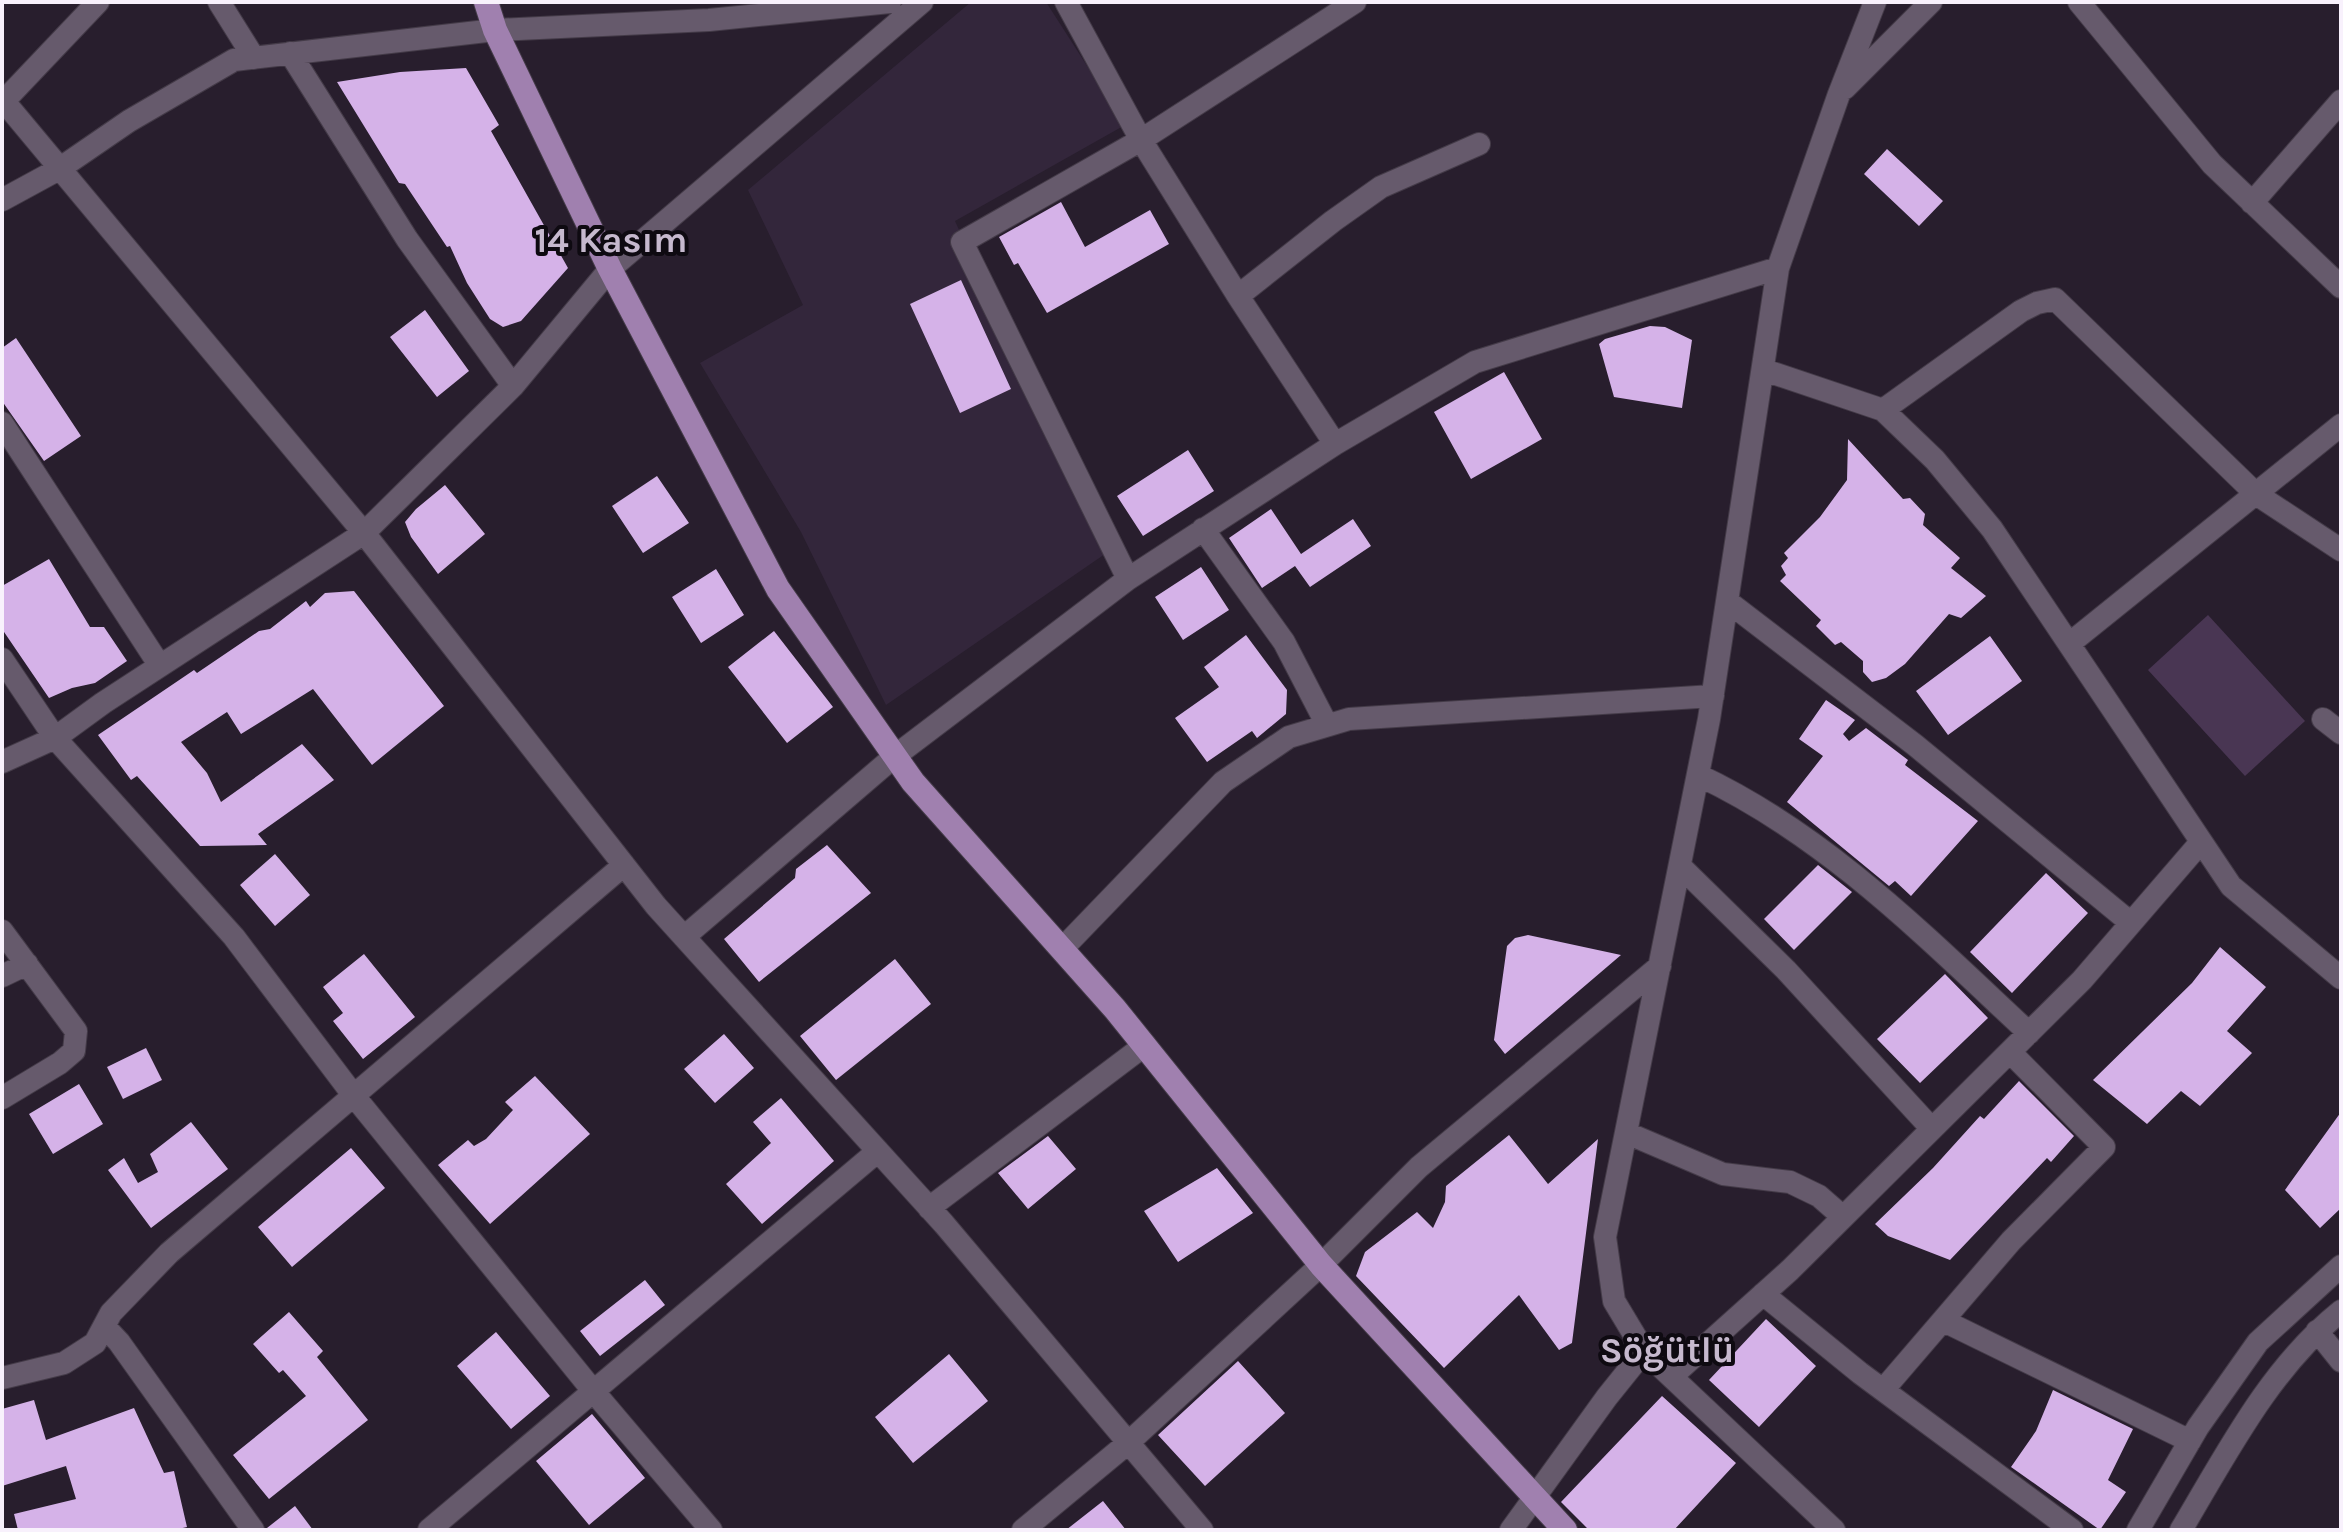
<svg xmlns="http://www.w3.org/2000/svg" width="2343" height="1532" viewBox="0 0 2343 1532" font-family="Karla,sans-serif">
	<rect width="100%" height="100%" fill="#281e2d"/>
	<path fill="#33263b" d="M971,2h75l79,123 -170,96 150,333 -219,151 -85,-173 -101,-169 103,-58 -55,-115z"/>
	<path fill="#493653" d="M2208,615l97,106 -60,55 -97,-106z"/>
	<path fill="#d5b2e8" d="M466,68l33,57 -8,6 77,137 -47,53 -18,6 -13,-8 -23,-36 -17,-37 -3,1 -42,-63 -6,-1 -62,-101 63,-10z
		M1887,149l56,52 -24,25 -55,-52z
		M1061,202l24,45 65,-37 19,34 -122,69 -29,-50 -4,2 -15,-28z
		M961,280l50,109 -51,24 -50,-109z
		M425,310l44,61 -32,26 -47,-60z
		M1650,326l15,1 27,13 -10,68 -68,-11 -15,-53 6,-5z
		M16,338l65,98 -37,25 -42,-60v-53z
		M1504,372l38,67 -71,40 -37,-67z
		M1848,439l55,60 7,-1 15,16 -2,11 37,33 -9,10 35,28 -25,22 -12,-4 -44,50 -19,14 -14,4 -9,-10v-11l-22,-19 -6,3 -19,-19 5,-6 -41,-39 6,-6 -5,-9 7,-8 -4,-5 36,-36 27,-37z
		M1188,450l26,41 -71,45 -26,-40z
		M657,476l32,47 -46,30 -31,-47z
		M445,485l40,49 -47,40 -27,-37 -6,-15 11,-13z
		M1271,509l30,45 52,-35 18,27 -61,41 -15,-21 -33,22 -33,-50z
		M49,559l41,68h14l23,34 -32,22 -23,5 -23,10 -47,-69v-43z
		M1201,567l28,43 -46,30 -28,-43z
		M716,569l28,46 -43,28 -29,-46z
		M354,591l90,115 -72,59 -59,-76 -72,45 -14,-22 -46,30 26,31 14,29 81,-58 32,36 -76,54 9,11 -67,1 -63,-70 -6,4 -33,-45 96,-65 3,3 62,-42 11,-2 36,-28 4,6 15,-14z
		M774,631l59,76 -46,36 -59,-76z
		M1246,635l41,55 -1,24 -29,24 -5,-7 -45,31 -32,-44 44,-31 -15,-20z
		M1990,636l32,45 -74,54 -32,-44z
		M1826,700l29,20 -12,14 6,7 17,-13 42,32 -3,5 73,56 -67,75 -16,-15 -6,5 -102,-84 36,-46 -24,-17z
		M827,845l44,48 -112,89 -35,-43 71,-61 1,-9z
		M275,854l35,41 -35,31 -35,-41z
		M1818,865l34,27 -58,58 -30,-31z
		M2046,873l42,40 -76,80 -42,-41z
		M1528,935l93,20 -116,99 -11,-14 13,-94 8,-8z
		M2220,947l46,40 -39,44 25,22 -52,53 -19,-15 -34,33 -54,-44 99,-97z
		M364,954l51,63 -52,42 -30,-38 10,-8 -20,-26z
		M895,959l36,45 -95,76 -36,-44z
		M1945,974l43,44 -68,65 -43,-44z
		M724,1034l30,34 -39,35 -31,-34z
		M146,1048l16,32 -39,19 -16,-32z
		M535,1076l55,58 -100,90 -52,-59 30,-25 6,6 12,-7 27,-29 -8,-8z
		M2019,1081l55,55 -23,26 -4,-4 -97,102 -62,-24 -13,-12 58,-56 47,-52 4,3z
		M79,1084l24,40 -50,30 -24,-40z
		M781,1098l53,63 -72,63 -36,-40 45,-41 -18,-21z
		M2341,1112v96l-21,20 -35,-38z
		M191,1122l37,47 -77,59 -43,-58 16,-12 14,25 20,-11 -8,-18z
		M1509,1135l39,49 50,-45 -26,204 -13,7 -40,-55 -75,73 -88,-92 9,-24 52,-40 16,16 12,-26 1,-16z
		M1048,1136l28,33 -48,40 -30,-36z
		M351,1148l34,40 -93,79 -34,-40z
		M1217,1168l36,45 -75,49 -34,-51z
		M645,1280l20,25 -65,51 -20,-25z
		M289,1312l34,39 -6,6 51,63 -99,79 -36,-44 73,-59 -23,-26 -4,3 -26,-29z
		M1766,1319l50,47 -57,61 -50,-47z
		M496,1332l54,64 -39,33 -54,-63z
		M949,1354l39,47 -75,62 -38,-46z
		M1238,1361l47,52 -80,73 -47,-51z
		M2053,1390l80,39 -25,51 18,12 -26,38 -89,-63 25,-36z
		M1662,1396l74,67 -62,67h-85l-28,-28z
		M34,1400l12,40 88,-32 30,65 10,-2 13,56 -13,3h-156l-4,-16 62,-15 -10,-33 -64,20v-77z
		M592,1414l53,64 -56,47 -53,-64z
		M1103,1501l23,29h-60z
		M295,1506l18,24h-46v-2z"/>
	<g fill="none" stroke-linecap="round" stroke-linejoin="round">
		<g stroke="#443b48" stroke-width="24">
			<path id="minor" d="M219,2l35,56
				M1066,2l75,138 97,156 97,148
				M2079,2l133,162 129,123
				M290,53l117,186 106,147
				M1845,88l86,-86
				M2,99l362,434 292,373 288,318 258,306
				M4,101l94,-99
				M2,200l57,-31 70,-48 105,-61 261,-30 214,-10 181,-18
				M2252,203l89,-102
				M1238,296l95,-75 48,-34 98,-43
				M1764,370l119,40 52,50 57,69 239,357 110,92
				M1883,410l138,-99 16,-8 18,-4 201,195 85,56
				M2,423l158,243
				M1203,529l81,113 43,83
				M1128,579l-166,-337 179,-102 214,-138
				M1727,601l188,144 216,178
				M2069,644l272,-219
				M2,659l53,79 179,199 120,159 240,296 117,138
				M2323,719l18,14
				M2,762l53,-24 48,-35 261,-170 149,-147 97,-117 312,-267
				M1698,775c128,60 228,162 331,258
				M1680,866l106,104 146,159
				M2,931l74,100 -2,20 -14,12 -58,35
				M684,937l211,-181 233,-177 207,-135 140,-82 303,-94
				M1062,949l161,-167 66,-45 60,-18 364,-23
				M2,976l25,-12
				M1627,1133l96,41 67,8 29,14 24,21
				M929,1208l216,-163
				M1763,1294l97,79 212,157
				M1944,1321l246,120
				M104,1326l15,16 134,188
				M2317,1331l24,30
				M1672,1376l118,-106 292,-290 119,-138
				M2,1378l62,-15 31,-20 16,-30 58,-60 455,-388
				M1883,1390l128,-149 93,-94 -94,-95
				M429,1530l449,-379
				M1023,1530l105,-87 193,-178 98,-98 241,-201
				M1511,1530l96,-133 37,-46
				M1834,1530l-190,-179 -30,-50 -9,-64 104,-518 69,-451 61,-174 36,-92
				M2138,1530l60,-103 60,-85 83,-76
				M2181,1530c46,-77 89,-162 160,-219"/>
		</g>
		<g stroke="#443b48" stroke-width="26">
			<path id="major" d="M486,2l9,28 115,239 168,320 135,193 202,227 206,256 244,265"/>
		</g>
		<use href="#minor" stroke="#665a6c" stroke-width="22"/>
		<use href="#major" stroke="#a080af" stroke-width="24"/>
	</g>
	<g text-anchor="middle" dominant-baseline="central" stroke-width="8" stroke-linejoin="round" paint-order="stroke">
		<g font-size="36" font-weight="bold" fill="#c6b9ce" stroke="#0e0a11">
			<text x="611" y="240">14 Kasım</text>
			<text x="1667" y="1350">Söğütlü</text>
		</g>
	</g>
	<rect width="2343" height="1532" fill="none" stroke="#f8f1fc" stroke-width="8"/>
</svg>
